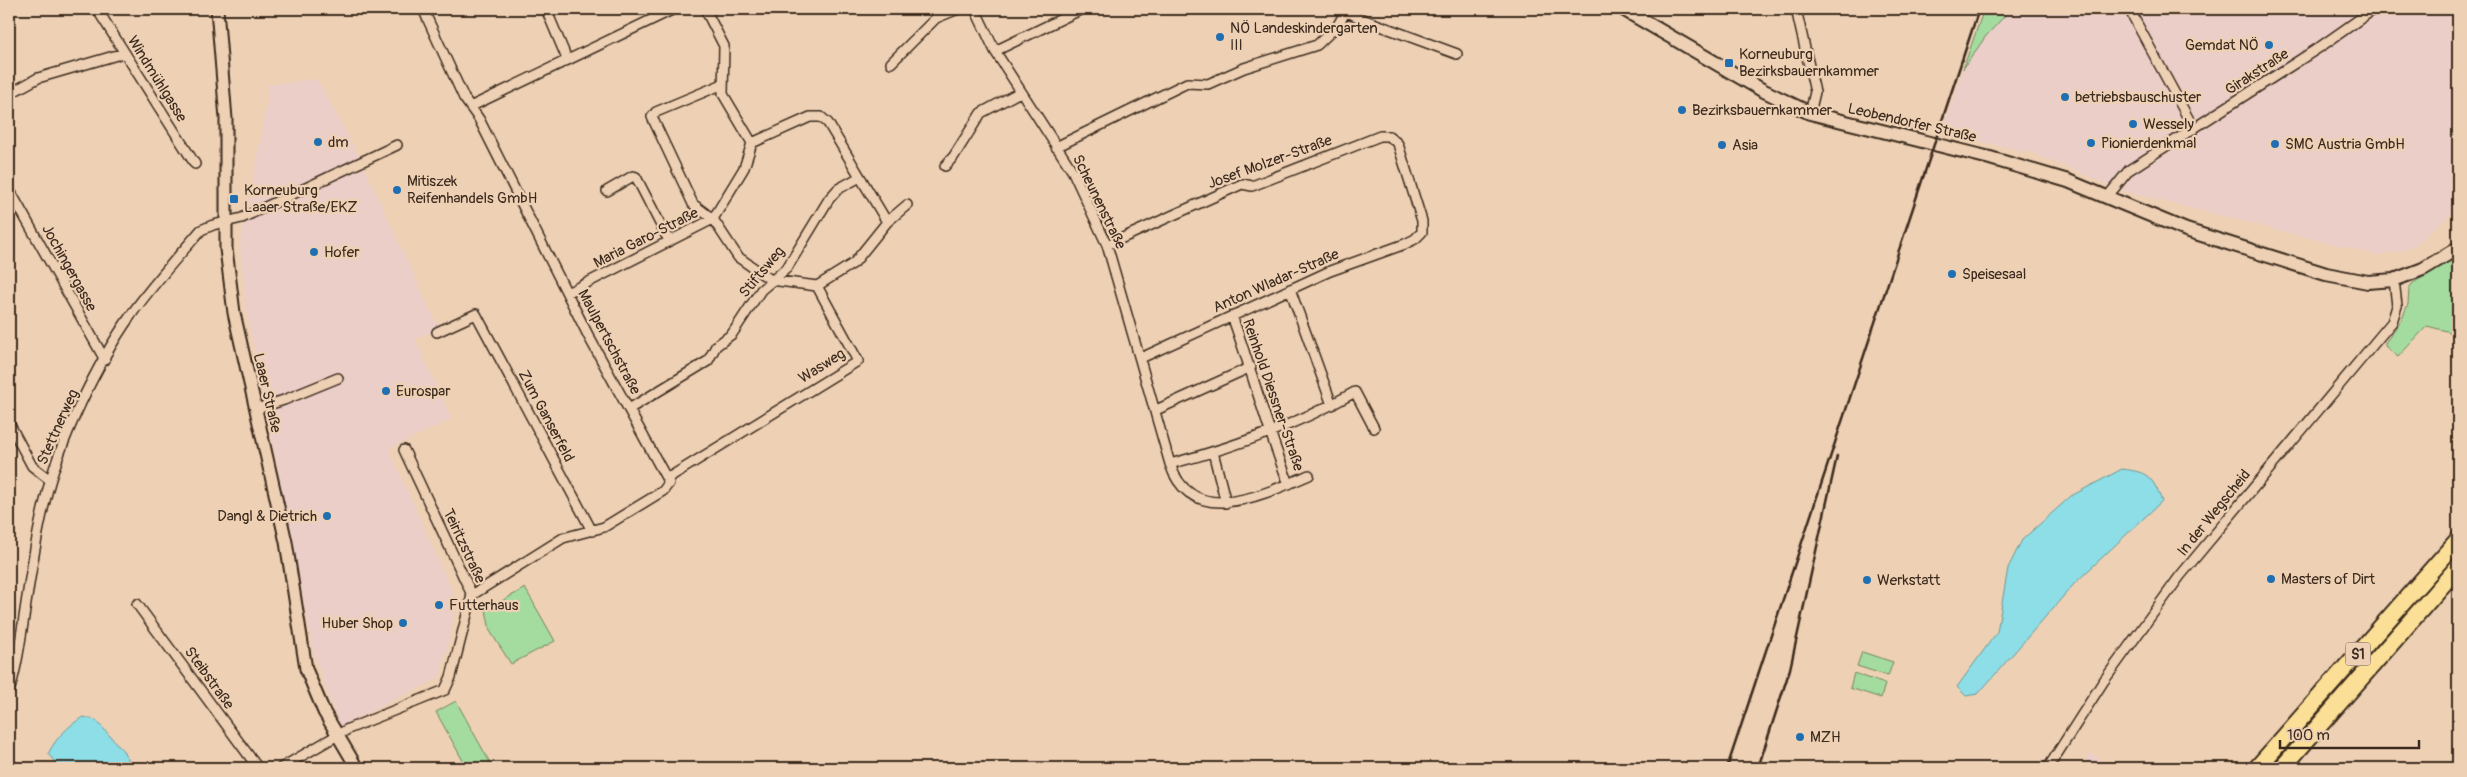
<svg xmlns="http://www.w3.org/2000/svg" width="2467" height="777" viewBox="0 0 2467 777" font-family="Pangolin,sans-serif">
	<rect width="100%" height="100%" fill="#eed1b4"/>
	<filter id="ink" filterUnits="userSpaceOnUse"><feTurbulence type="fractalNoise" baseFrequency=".02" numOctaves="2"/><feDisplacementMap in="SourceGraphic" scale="10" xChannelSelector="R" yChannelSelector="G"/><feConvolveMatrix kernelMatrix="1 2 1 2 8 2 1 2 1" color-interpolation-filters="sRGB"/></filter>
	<g filter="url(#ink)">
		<path fill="#ebcec8" d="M2011,9h447v199l-43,37 -12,6 -27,4 -250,-63 -94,-39 -91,-20 22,-64 23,-33z
			M317,79l42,77 80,173 -24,10 37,80 -63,30 68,153 -17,76 -100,48 -25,-67 -69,-351 -6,-63 21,-107 6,-38v-15z
			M2090,753l25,15h-34z"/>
		<path fill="#a4db9e" stroke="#70825e" d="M1984,9h27l-25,27 -23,33z
			M2458,255v79l-31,-8 -29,31 -13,-11v-3l17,-24 6,-15 1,-16 4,-5z
			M525,588l30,53 -44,23 -21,-33 -4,-21z
			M1862,652l31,10 -5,14 -31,-10z
			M1854,673l31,11 -4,14 -31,-10z
			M456,701l37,67h-26l-31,-56z"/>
		<path fill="#8ddee7" stroke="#6c9697" d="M2122,469c26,3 30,7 40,32l-88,83 -96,110 -12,2 -9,-9 40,-55 11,-64 14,-28 49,-44z
			M83,717l13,3 27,31 11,17h-74l-12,-14c7,-15 21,-29 35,-37z"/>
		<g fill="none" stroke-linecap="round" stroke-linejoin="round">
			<g stroke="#3b2a1e" stroke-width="12">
				<path id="minor" d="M97,9l98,155
					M423,9l41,89 15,21 110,218 80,146 -6,8 -59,36 -41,11 -91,57
					M546,9l21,50
					M705,9l19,37 -1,48 29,49
					M975,9l20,42 78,121 34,73 63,219c22,66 95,30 139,11
					M1341,9l21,10 95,35
					M1796,9l19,83 -5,21
					M2129,9l65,120
					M995,51l87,-42
					M891,63l45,-45 22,-9
					M9,94l29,-16 86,-25
					M472,106l202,-97
					M752,143l58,-26h11l7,6 59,99
					M1056,147l131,-64 21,1 36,-16 73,-23 21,-20 9,-16
					M945,166l9,-10 27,-43 39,-21
					M9,189l96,171
					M607,191l26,-15 3,1 33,64
					M2108,196l21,-26 191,-123 54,-38
					M1107,245l135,-61 10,2 128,-50h9l9,8 24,77v11l-7,7 -10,5 -75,27 -189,87
					M817,286l37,-23 33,-41 20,-17
					M1290,289l42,116
					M567,293l146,-74 31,-51 8,-25
					M1232,316c20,55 35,113 57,168
					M437,332l39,-18 116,217
					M256,409l28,-9 54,-22
					M629,409l79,-48 8,-15 16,-12 29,-44 26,-22 42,-69 9,-10 22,-12
					M1156,410l95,-43
					M9,423l23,43 18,14
					M1213,452l13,51
					M1170,464c65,-17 127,-39 185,-72l19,36
					M668,478l190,-117 -41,-75 -46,-6 -33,-23 -25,-38 -20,-15 -41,-87 4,-5 67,-28
					M137,604l121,164
					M9,691c8,-21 10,-44 14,-67 6,-41 12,-83 22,-123 13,-57 52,-138 86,-186 21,-30 46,-57 70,-85l12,-5 29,-7 155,-73
					M9,764l8,4
					M281,768l67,-39 97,-39 6,-13 21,-82 -68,-145
					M2048,768l55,-86 77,-106 212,-254 5,-16 -3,-26"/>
			</g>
			<g stroke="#3b2a1e" stroke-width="15">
				<path id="tertiary" d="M217,9l9,110v130l8,64 52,229 20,127 18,43 33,56"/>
			</g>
			<g stroke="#3b2a1e" stroke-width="16">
				<path id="secondary" d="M1623,9l139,81 48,23 180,45 78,23 118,49 140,44 42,8 26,-2 29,-11 35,-21"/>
			</g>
			<g stroke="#3b2a1e" stroke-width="20">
				<path id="motorway" d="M2257,768l201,-228
					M2282,768l176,-201"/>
			</g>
			<use href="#minor" stroke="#eed1b4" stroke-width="9"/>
			<use href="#tertiary" stroke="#eed1b4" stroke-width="11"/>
			<use href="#secondary" stroke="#eed1b4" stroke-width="12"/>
			<use href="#motorway" stroke="#fbdf96" stroke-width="16"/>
			<path stroke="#3b2a1e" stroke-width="2.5" d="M1727,768l252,-759
				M1758,768l32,-99 47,-213"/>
		</g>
	</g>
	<g fill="#1f6fb2" stroke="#eed1b4" stroke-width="2">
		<circle cx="1220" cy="37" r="5"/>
		<circle cx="2269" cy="45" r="5"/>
		<rect x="1724" y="58" width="10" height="10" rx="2.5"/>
		<circle cx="2065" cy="97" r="5"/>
		<circle cx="1682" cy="110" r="5"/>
		<circle cx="2133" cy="124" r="5"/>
		<circle cx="318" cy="142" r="5"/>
		<circle cx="2091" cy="143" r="5"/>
		<circle cx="2275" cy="144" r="5"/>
		<circle cx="1722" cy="145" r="5"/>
		<circle cx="397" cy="190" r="5"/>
		<rect x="229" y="194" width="10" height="10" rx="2.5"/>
		<circle cx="314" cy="252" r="5"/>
		<circle cx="1952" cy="274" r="5"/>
		<circle cx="386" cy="391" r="5"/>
		<circle cx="327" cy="516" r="5"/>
		<circle cx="2271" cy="579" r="5"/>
		<circle cx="1867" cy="580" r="5"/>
		<circle cx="439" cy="605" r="5"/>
		<circle cx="403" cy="623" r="5"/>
		<circle cx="1800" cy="737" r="5"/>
	</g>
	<g text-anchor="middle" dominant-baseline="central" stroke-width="4.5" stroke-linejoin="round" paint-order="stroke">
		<rect fill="#eed1b4" stroke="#715c4b" stroke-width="1" x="2345.5" y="642.5" width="25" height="23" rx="4"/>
		<g font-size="14" font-weight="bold" fill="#3b2a1e">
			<text x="2358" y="654">S1</text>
		</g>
		<g font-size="15" fill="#3b2a1e" stroke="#eed1b4" text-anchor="start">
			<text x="1230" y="28">NÖ Landeskindergarten<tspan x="1230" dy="17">III</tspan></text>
			<text x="2259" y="45" text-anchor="end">Gemdat NÖ</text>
			<text x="1739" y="54">Korneuburg<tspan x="1739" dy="17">Bezirksbauernkammer</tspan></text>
			<text x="2075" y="97">betriebsbauschuster</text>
			<text x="1692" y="110">Bezirksbauernkammer</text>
			<text x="2143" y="124">Wessely</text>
			<text x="328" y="142">dm</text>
			<text x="2101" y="143">Pionierdenkmal</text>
			<text x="2285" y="144">SMC Austria GmbH</text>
			<text x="1732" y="145">Asia</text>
			<text x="407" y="181">Mitiszek<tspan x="407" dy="17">Reifenhandels GmbH</tspan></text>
			<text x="244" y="190">Korneuburg<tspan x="244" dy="17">Laaer Straße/EKZ</tspan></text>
			<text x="324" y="252">Hofer</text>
			<text x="1962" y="274">Speisesaal</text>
			<text x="396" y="391">Eurospar</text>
			<text x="317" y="516" text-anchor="end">Dangl &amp; Dietrich</text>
			<text x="2281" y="579">Masters of Dirt</text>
			<text x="1877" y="580">Werkstatt</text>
			<text x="449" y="605">Futterhaus</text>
			<text x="393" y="623" text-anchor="end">Huber Shop</text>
			<text x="1810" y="737">MZH</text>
		</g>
		<g font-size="15" fill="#3b2a1e" stroke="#eed1b4">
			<text transform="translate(2257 72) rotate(-33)">Girakstraße</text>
			<text transform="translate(157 79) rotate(58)">Windmühlgasse</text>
			<text transform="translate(1912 123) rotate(13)">Leobendorfer Straße</text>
			<text transform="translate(1270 162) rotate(-20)">Josef Molzer-Straße</text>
			<text transform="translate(1099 202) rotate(64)">Scheunenstraße</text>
			<text transform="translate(646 238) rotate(-27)">Maria Garo-Straße</text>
			<text transform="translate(69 268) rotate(61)">Jochingergasse</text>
			<text transform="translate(762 272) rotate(-50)">Stiftsweg</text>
			<text transform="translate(1276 281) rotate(-24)">Anton Wladar-Straße</text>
			<text transform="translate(609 342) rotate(62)">Maulpertschstraße</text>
			<text transform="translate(822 366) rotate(-32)">Wasweg</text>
			<text transform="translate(267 393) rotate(77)">Laaer Straße</text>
			<text transform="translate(1273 395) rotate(71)">Reinhold Diessner-Straße</text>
			<text transform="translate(546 416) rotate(62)">Zum Ganserfeld</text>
			<text transform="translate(58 427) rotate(-66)">Stettnerweg</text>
			<text transform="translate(2214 513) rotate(-51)">In der Wegscheid</text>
			<text transform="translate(464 546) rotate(65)">Teiritzstraße</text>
			<text transform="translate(209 678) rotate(54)">Steibstraße</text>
		</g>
	</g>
	<rect width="2467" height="777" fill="none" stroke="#eed1b4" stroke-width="30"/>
	<rect x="15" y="15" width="2437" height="747" fill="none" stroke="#3b2a1e" stroke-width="2" filter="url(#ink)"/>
	<path d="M2280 740v8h139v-8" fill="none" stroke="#3b2a1e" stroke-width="2.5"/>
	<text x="2287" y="740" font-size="15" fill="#3b2a1e" stroke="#eed1b4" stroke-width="4" paint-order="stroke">100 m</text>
</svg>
